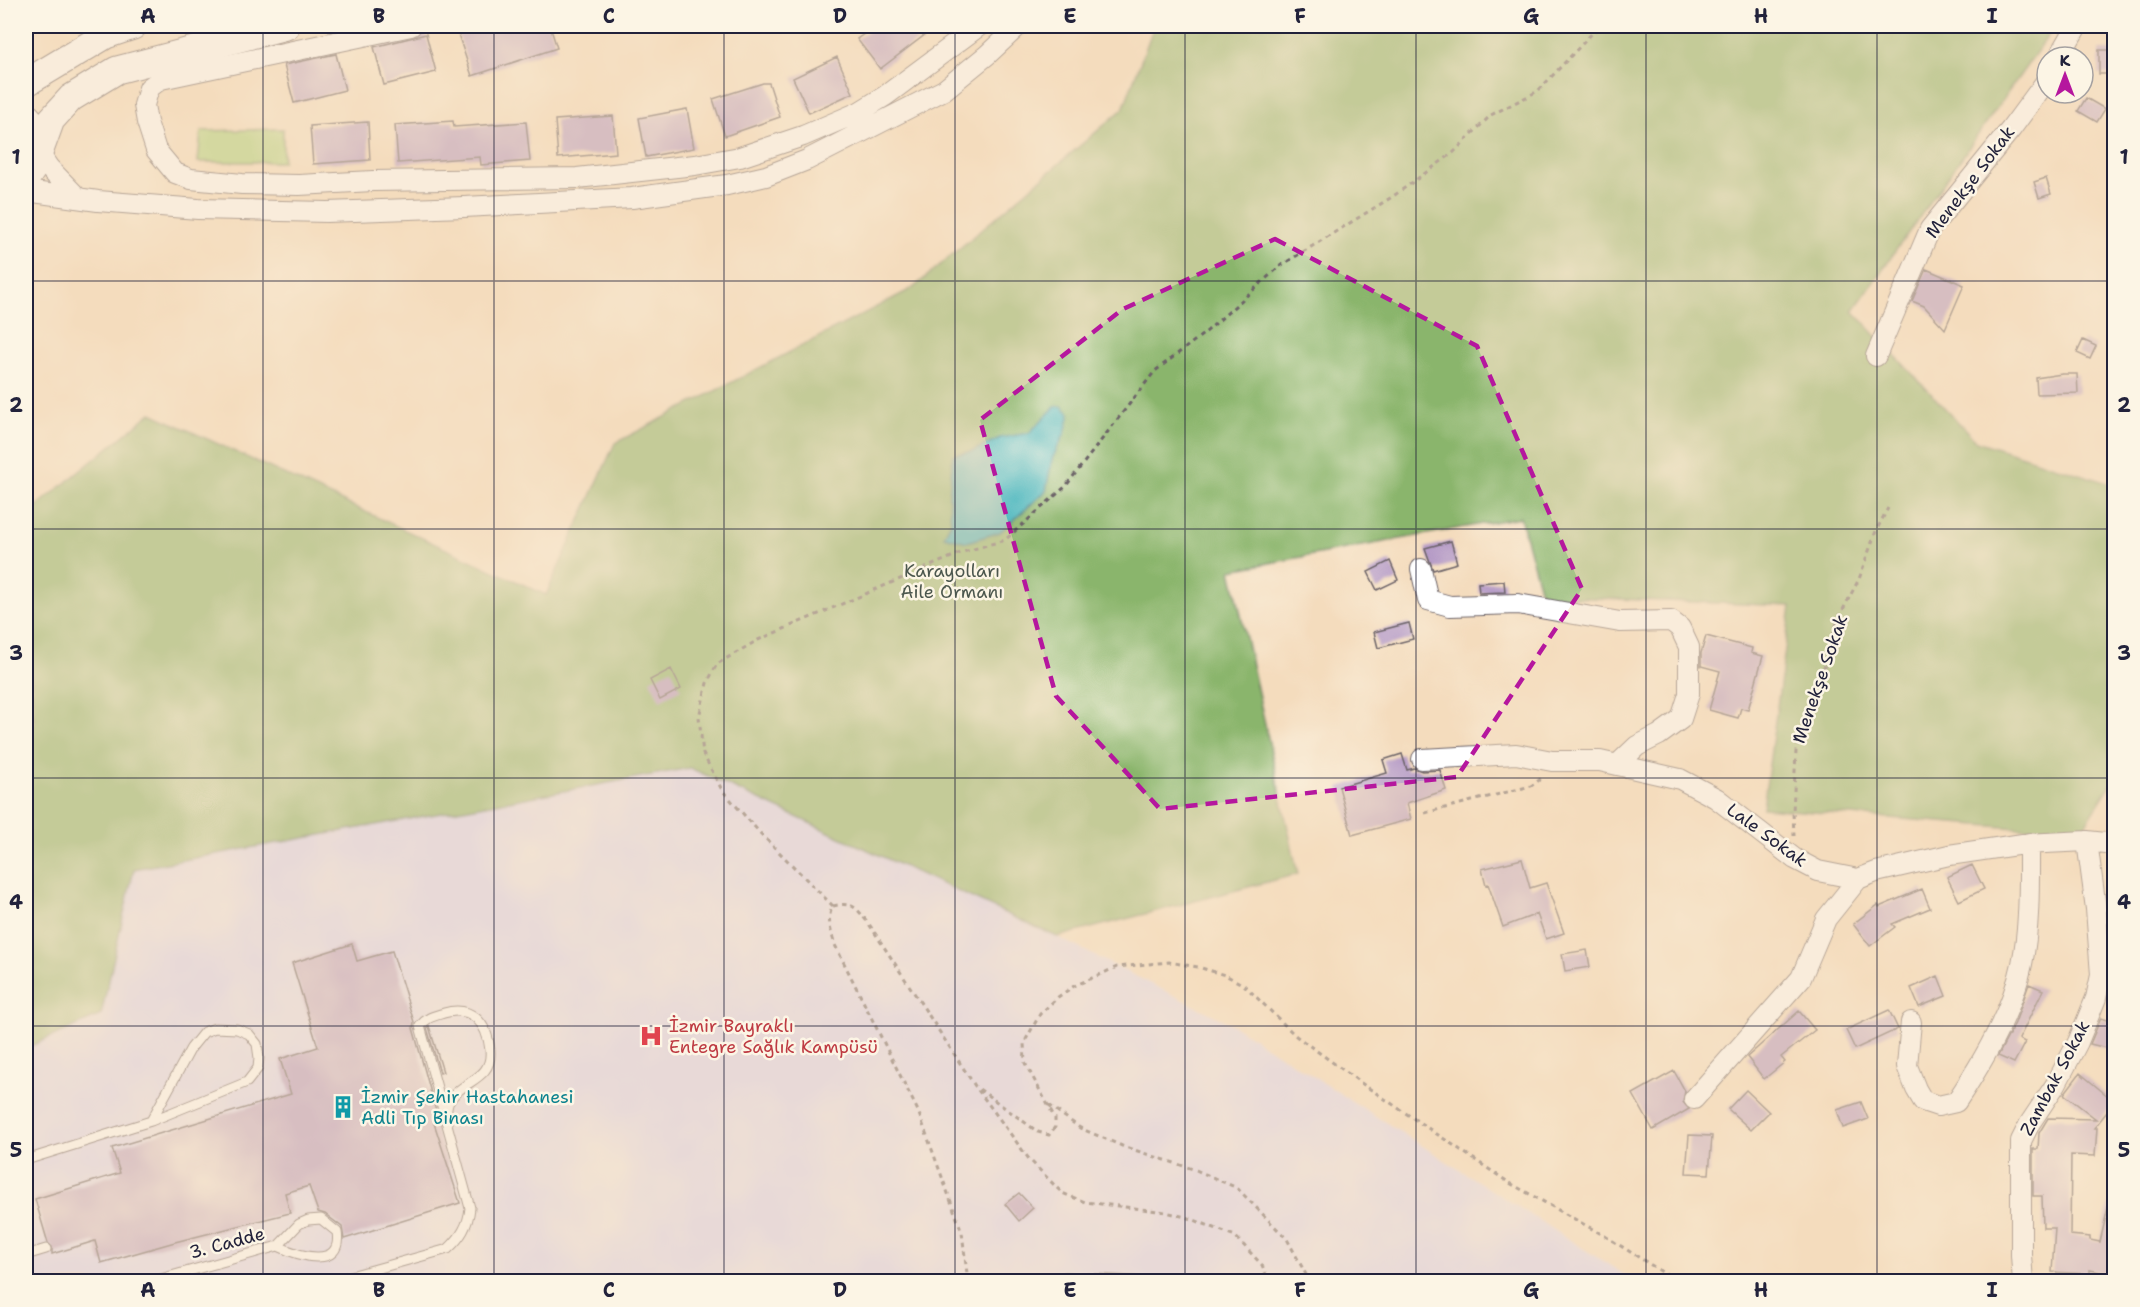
<svg xmlns="http://www.w3.org/2000/svg" width="2140" height="1307" viewBox="0 0 2140 1307" font-family="'Shantell Sans',sans-serif">
	<rect width="100%" height="100%" fill="#fcf5e5"/>
	<filter id="ink" filterUnits="userSpaceOnUse"><feTurbulence type="fractalNoise" baseFrequency=".0167" numOctaves="2"/><feDisplacementMap in="SourceGraphic" scale="12" xChannelSelector="R" yChannelSelector="G"/><feConvolveMatrix kernelMatrix="1 2 1 2 8 2 1 2 1" color-interpolation-filters="sRGB"/></filter>
	<filter id="wash" filterUnits="userSpaceOnUse"><feTurbulence type="fractalNoise" baseFrequency=".008" numOctaves="4" result="noise"/><feDisplacementMap in="SourceGraphic" scale="24" xChannelSelector="R" yChannelSelector="G"/><feGaussianBlur stdDeviation="1.35" result="paint"/><feColorMatrix in="noise" values="0 0 0 0 0 0 0 0 0 0 0 0 0 0 0 0 0 1.4 0 .05"/><feComposite in="paint" operator="in"/></filter>
	<g filter="url(#wash)">
		<rect width="100%" height="100%" fill="#f4dcbd"/>
		<path fill="#d9d6f7" d="M690,767l367,170 174,87 403,257h-1608v-233l75,-33 33,-146z"/>
		<path fill="#add37c" stroke="#687a5c" stroke-width="1.5" d="M283,129v33h-85l3,-31z"/>
		<path fill="#8ab56c" stroke="#566c54" stroke-width="1.5" d="M1154,26h901l-202,285 123,130 138,44v295l-34,53 -317,-25 28,-202 -249,-10 -22,-79 -289,53 67,304 -241,63 -367,-169 -556,101 -33,146 -75,33v-320l8,-2 -8,-135v-76l125,-102 395,182 69,-152 298,-155 210,-179z"/>
		<path fill="#47b6bf" stroke="#346c7d" stroke-width="1.5" d="M1062,406l8,8 -5,19 -13,26 -6,32 -46,41 -33,10 -23,-6 7,-14 -2,-26 4,-41 20,-4 27,-13 29,-5 26,-26z"/>
		<g id="blocks">
			<path fill="#b499c6" d="M475,26h75l7,22 -85,28 -15,-45z
				M875,26h45l6,8 -46,35 -23,-30z
				M426,34l10,38 -52,13 -10,-38z
				M2099,50h16v24h-16z
				M336,54l9,36 -51,13 -10,-38z
				M837,57l16,36 -44,20 -16,-35z
				M763,83h6l11,34 -55,19 -12,-37z
				M2086,98l19,11 -8,13 -19,-11z
				M687,109l7,39 -48,9 -7,-39z
				M613,116l3,37 -58,5 -3,-38z
				M453,121l1,6 72,-5 4,39 -49,4 -1,-8 -82,6 -3,-38z
				M368,122l2,38 -57,4 -3,-38z
				M2046,178l5,16 -12,4 -5,-16z
				M1926,269l38,16 -19,44 -21,-23 -12,-5z
				M2083,340l13,6 -6,13 -13,-6z
				M2062,374h15l1,19 -41,1 -1,-16z
				M1451,541l6,22 -24,7 -8,-22z
				M1390,561l8,19 -21,10 -9,-18z
				M1504,581l1,11 -26,1 -1,-10z
				M1409,623l4,16 -35,9 -4,-16z
				M1706,636l46,12 -1,5 12,3 -15,54 -7,-2 -3,10 -29,-8 11,-39 -19,-5v-13z
				M671,669l10,20 -21,11 -10,-20z
				M1402,754l5,16 7,-2 8,3 18,-1 6,20 -39,13 4,16 -59,16 -13,-48 48,-14 -4,-13z
				M1522,859l8,29 16,-5 18,50 -18,6 -9,-25 -34,13 -15,-43 -2,1 -4,-16z
				M1972,865l12,24 -25,12 -12,-24z
				M1922,889l8,19 -38,16 3,3 -25,19 -17,-22 25,-19 1,2z
				M352,944l5,17 35,-10 22,71 -1,6 26,94 -5,1 26,80 -116,36 -2,-12 -17,-13 -7,-2 -9,-26 -24,7 5,20 -115,29 -74,21 -6,-22 -43,13v-7l-4,-4 -13,-44 85,-26 -8,-25 179,-54 -11,-35 38,-12 -26,-84z
				M1587,950l3,17 -25,4 -3,-17z
				M1938,976l8,20 -27,11 -8,-19z
				M2029,984l14,6 -24,49 6,3 -11,21 -16,-7 17,-33z
				M1889,1010l9,19 -43,20 -9,-19z
				M1799,1011l16,19 -34,27 4,5 -21,17 -17,-22z
				M2101,1018l14,4v28l-25,-6z
				M429,1026l14,46 -3,1 -13,-45z
				M1674,1071l11,20 -2,11 6,7 -36,21 -20,-36z
				M2080,1073l35,29 -21,26h3l-2,28 -24,-1 -1,80 20,2v3l10,2 9,-39 6,1v71l-25,-5v4l-38,-2 3,-44h-12l-1,-32h-9v-47h5l1,-16 9,-15 48,1 -32,-25z
				M1746,1090l23,22 -18,18 -23,-21z
				M1861,1102l7,17 -25,9 -6,-18z
				M1689,1135l23,1 -3,38 -23,-1z
				M1019,1193l14,15 -14,13 -14,-17z"/>
		</g>
	</g>
	<g filter="url(#ink)">
		<use href="#blocks" fill-opacity="0" stroke="#6c6368" stroke-width="1.5"/>
		<g fill="none" stroke-linecap="round" stroke-linejoin="round">
			<g stroke="#6c6368" stroke-width="11">
				<path id="lane" d="M26,1160l125,-39 96,-39 11,-14 1,-10 -2,-14 -8,-10 -12,-5 -22,-1 -11,4 -13,16 -40,73
					M26,1255l20,-6
					M150,1282l128,-36 21,-22 9,-4 13,-1 16,13c6,39 -40,23 -59,14
					M329,1282l119,-33c13,-12 20,-23 22,-41l-50,-182c7,-9 14,-10 24,-13 28,-8 43,10 46,37 3,31 -30,30 -41,52 -2,3 -2,9 -3,13
					M1038,1282l28,-5 84,5"/>
			</g>
			<g stroke="#6c6368" stroke-width="22">
				<path id="street" d="M411,26l-250,53 -12,9 -5,17 3,17 9,28 19,23 16,6 51,5 57,1 74,-4 204,-3 118,-13 45,-8 63,-21 56,-24 26,-16 94,-70
					M2059,57l18,-31
					M39,153l10,15 28,29
					M26,191l72,10 100,8 129,3 137,-5 168,-9 95,-13 39,-9 41,-16 137,-70 43,-35 31,-29
					M1876,356l54,-127 81,-100 36,-49
					M1421,569l7,31 22,6 68,-2 102,18 51,-1 9,7 9,19v47l-8,25 -22,16 -22,11 -20,19
					M1422,759l94,-5 36,7h48l80,18 36,19 79,61 23,12 40,8 18,-7 73,-17 74,-11 64,-3 27,3
					M1911,1022l-4,44 9,23 7,12 15,5 18,-4c27,-40 56,-90 66,-138 8,-39 7,-81 7,-121
					M1694,1099l107,-121 25,-59 32,-40
					M2023,1282l-2,-27v-114l9,-18 26,-39 22,-42 18,-44 5,-23 -5,-66 -9,-68"/>
			</g>
			<g stroke="#6c6368" stroke-width="29">
				<path id="secondary" d="M26,83l80,-48 27,-9
					M26,116c19,19 16,43 0,62
					M39,153l12,-33 20,-22 46,-28 169,-44"/>
			</g>
			<path stroke="#6c6368" stroke-width="3" stroke-dasharray="4.5 4.5" stroke-linecap="butt" d="M1425,813l106,-27 11,-8
				M1794,836l-1,-24 3,-61 25,-73 17,-59 21,-40 17,-48 12,-23
				M833,906l-72,-72 -39,-44 -19,-36 -4,-37 8,-34 10,-19 41,-24 205,-88 42,-12 60,-53 90,-116 51,-39 74,-66 112,-69 61,-44 38,-38 47,-24 61,-65
				M978,1090l51,69 33,34 23,9 81,10 23,6 46,18 27,29 7,17
				M1049,1105l31,23 42,18 74,24 41,18 50,51 23,43
				M968,1282l-6,-50 -44,-121 -83,-166c-4,-14 -9,-26 -2,-39 21,-5 24,3 36,18l106,162 63,46 11,3 6,-8v-9l-30,-55 -1,-20 16,-29 18,-17 16,-11 43,-19 52,-5 29,5 27,8 19,10 52,51 68,49 144,97 97,54 73,46"/>
			<use href="#lane" stroke="#fff" stroke-width="9"/>
			<use href="#street" stroke="#fff" stroke-width="20"/>
			<use href="#secondary" stroke="#fff" stroke-width="27"/>
		</g>
	</g>
	<path d="M0 0H2140V1307H0ZM1275,239l202,107 105,243 -125,188 -297,32 -104,-113 -76,-276 143,-111z" fill="#f4dcbd" fill-opacity=".55" fill-rule="evenodd"/>
	<path fill="none" stroke="#b5179e" stroke-width="4.5" stroke-dasharray="12 8" stroke-linejoin="round" d="M1275,239l202,107 105,243 -125,188 -297,32 -104,-113 -76,-276 143,-111z"/>
	<path fill="none" stroke="#22223b" stroke-width="1.5" stroke-opacity="0.55" d="M263,26v1256M494,26v1256M724,26v1256M955,26v1256M1185,26v1256M1416,26v1256M1646,26v1256M1877,26v1256M26,281h2088M26,529h2088M26,778h2088M26,1026h2088"/>
	<defs>
		<g id="hospital-bare" transform="scale(1.8)"><path d="M-5-5h3v3.5h4V-5h3V5h-3V1.5h-4V5h-3Z" fill="#e0444e" stroke="#fcf5e5" stroke-width="2.5" paint-order="stroke"/></g>
		<g id="building-bare" transform="scale(1.8)"><path d="M-4-6H4V6H1V3H-1V6H-4ZM-2.5-4.3h1.7v1.8h-1.7ZM.8-4.3h1.7v1.8H.8ZM-2.5-1h1.7V.8h-1.7ZM.8-1h1.7V.8H.8Z" fill="#0f9aa8" stroke="#fcf5e5" stroke-width="2.5" paint-order="stroke"/></g>
	</defs>
	<g fill-rule="evenodd">
		<use href="#hospital-bare" x="651" y="1036"/>
		<use href="#building-bare" x="343" y="1107"/>
	</g>
	<g text-anchor="middle" dominant-baseline="central" stroke-width="5" stroke-linejoin="round" paint-order="stroke">
		<g font-size="18" fill="#22223b" stroke="#fcf5e5">
			<text transform="translate(1970 182) rotate(-53)">Menekşe Sokak</text>
			<text transform="translate(1820 679) rotate(-71)">Menekşe Sokak</text>
			<text transform="translate(1767 835) rotate(36)">Lale Sokak</text>
			<text transform="translate(2055 1078) rotate(-62)">Zambak Sokak</text>
			<text transform="translate(227 1243) rotate(-15)">3. Cadde</text>
		</g>
		<g font-size="18" fill="#4c574e" stroke="#fcf5e5">
			<text x="952" y="571">Karayolları<tspan x="952" dy="21">Aile Ormanı</tspan></text>
		</g>
		<g font-size="18" fill="#be3a42" stroke="#fcf5e5" text-anchor="start">
			<text x="669" y="1026">İzmir Bayraklı<tspan x="669" dy="21">Entegre Sağlık Kampüsü</tspan></text>
		</g>
		<g font-size="18" fill="#0d838f" stroke="#fcf5e5" text-anchor="start">
			<text x="361" y="1097">İzmir Şehir Hastahanesi<tspan x="361" dy="21">Adli Tıp Binası</tspan></text>
		</g>
	</g>
	<rect width="2140" height="1307" fill="none" stroke="#fcf5e5" stroke-width="66"/>
	<g transform="translate(2065 75)"><circle r="28" fill="#fcf5e5" stroke="#a5a1a1" stroke-width="1.5"/>
	<path d="M0-4.5L10 22L0 15L-10 22Z" fill="#b5179e"/>
	<text y="-9" font-size="16" font-weight="bold" text-anchor="middle" fill="#22223b">K</text>
	</g>
	<rect x="33" y="33" width="2074" height="1241" fill="none" stroke="#22223b" stroke-width="2"/>
	<g font-size="20" text-anchor="middle" font-weight="bold" fill="#22223b">
		<text x="148" y="23">A</text>
		<text x="379" y="23">B</text>
		<text x="609" y="23">C</text>
		<text x="840" y="23">D</text>
		<text x="1070" y="23">E</text>
		<text x="1300" y="23">F</text>
		<text x="1531" y="23">G</text>
		<text x="1761" y="23">H</text>
		<text x="1992" y="23">I</text>
		<text x="16" y="164">1</text>
		<text x="2124" y="164">1</text>
		<text x="16" y="412">2</text>
		<text x="2124" y="412">2</text>
		<text x="16" y="660">3</text>
		<text x="2124" y="660">3</text>
		<text x="16" y="909">4</text>
		<text x="2124" y="909">4</text>
		<text x="16" y="1157">5</text>
		<text x="2124" y="1157">5</text>
		<text x="148" y="1297">A</text>
		<text x="379" y="1297">B</text>
		<text x="609" y="1297">C</text>
		<text x="840" y="1297">D</text>
		<text x="1070" y="1297">E</text>
		<text x="1300" y="1297">F</text>
		<text x="1531" y="1297">G</text>
		<text x="1761" y="1297">H</text>
		<text x="1992" y="1297">I</text>
	</g>
</svg>
